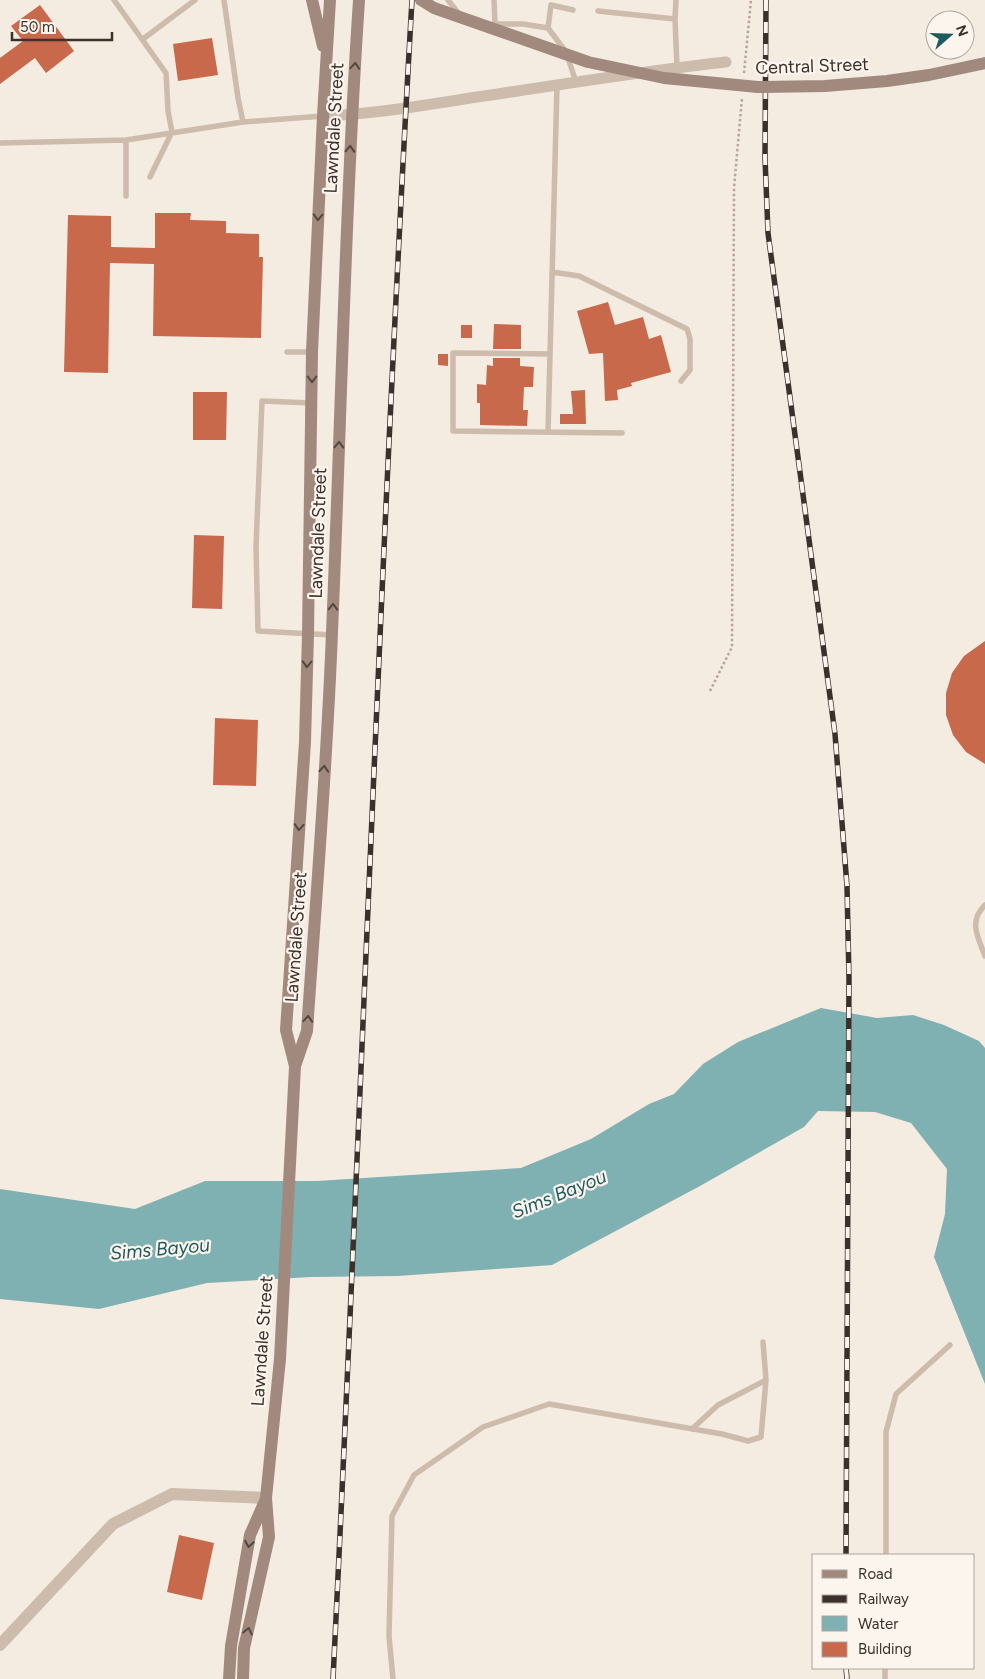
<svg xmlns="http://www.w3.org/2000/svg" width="985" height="1679" viewBox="0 0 985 1679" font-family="Figtree,sans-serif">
	<rect width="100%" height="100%" fill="#f4ebe1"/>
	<path fill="#7fb0b2" d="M821,1008l56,10 36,-3 31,10 35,16 6,7v336l-51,-127 11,-43 2,-45 -36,-46 -36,-11 -57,-1 -14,16 -104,59 -148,79 -154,11 -87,1 -104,6 -108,26 -99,-10v-110l135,20 70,-28h112l204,-13 70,-29 58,-35 25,-10 29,-30 35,-22z"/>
	<path fill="#c8694b" d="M40,5l34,46 -28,22 -11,-15 -35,26v-26l23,-17 -12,-15z
		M212,38l6,37 -40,6 -5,-37z
		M155,213h36l-1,7 36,1v12l33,1v23h4l-2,81 -108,-2 1,-72 -44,-1 -2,110 -44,-1 4,-157 43,1v31l44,1z
		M608,302l7,23 28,-8 6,22 12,-4 10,37 -40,11 1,3 -15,4 1,10 -13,1 -2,-48 -14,1 -12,-43z
		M494,324l27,1v24h-28z
		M461,325h11v13h-11z
		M438,354h10v12l-10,-1z
		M493,358h27v8l14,1 -1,20h-9l-1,23h5l-1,16 -47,-1v-22h-3v-19l9,1 1,-20 6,1z
		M585,390l1,34h-26v-10h13l-2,-23z
		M193,392h34l-1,48h-33z
		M194,535l30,1 -2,73 -30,-1z
		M985,641v123l-19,-12 -13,-17 -7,-20v-22l6,-20 12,-17z
		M215,718l43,2 -2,66 -43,-1z
		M179,1535l35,8 -12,57 -35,-8z"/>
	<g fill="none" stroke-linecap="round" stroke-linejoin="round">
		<path stroke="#b9a596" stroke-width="2.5" stroke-dasharray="2.5 2.5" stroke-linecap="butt" d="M744,73l7,-73
			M710,691l22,-44 2,-459 8,-90"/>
		<path stroke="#cdbbac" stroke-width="5.5" d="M114,0l52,73 2,38 4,21 -22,45
			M224,0l14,98 5,24
			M448,0l11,14
			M494,0l1,24
			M676,0l-1,19 2,48
			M598,11l77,8
			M493,24h30l25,4 18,24 10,30
			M548,28l3,-23 22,5
			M143,39l52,-39
			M0,143l126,-3 117,-18 80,-6
			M126,196v-56
			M552,272l27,4 108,53 3,10v31l-9,11
			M287,352h25
			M550,354l-97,-1v78l169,2
			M312,403l-50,-2 -6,146 2,84 74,4
			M548,432l9,-347
			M985,905c-17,17 -7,32 0,51
			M692,1429l26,-24 48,-25
			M886,1555v-123l10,-38 54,-49
			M393,1679l-4,-43 3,-120 22,-41 69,-48 66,-23 173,30 26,7 13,-4 5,-57 -3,-38
			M885,1679v-11"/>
		<path stroke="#cdbbac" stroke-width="11" d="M323,116c52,-2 103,-11 154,-19 83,-12 165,-26 249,-35"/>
		<path stroke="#cdbbac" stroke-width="12" d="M0,1645l113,-121 59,-30 94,4"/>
		<path stroke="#a18a7d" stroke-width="12" d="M312,0l11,46
			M295,1066l12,-35c9,-133 20,-265 25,-399 9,-210 13,-421 27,-632
			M229,1679l2,-33 19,-111 15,-34
			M243,1679l1,-31 25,-111 -3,-39 14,-139 15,-293 -9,-36 19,-288 3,-108 4,-282 11,-236 7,-116"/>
		<g stroke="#3b302b" stroke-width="5.5">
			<path id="rail" d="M766,0l-1,158 3,75 67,501 12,152 2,93 -3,576
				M846,1668l1,11
				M333,1679c28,-560 47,-1120 79,-1679"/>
		</g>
		<use href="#rail" stroke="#fbf5ee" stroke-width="4" stroke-dasharray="11" stroke-linecap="butt"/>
		<path stroke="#a18a7d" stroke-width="12" d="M421,0l13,8 154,54 76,16 94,9 67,-1 62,-5 42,-6 56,-12"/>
	</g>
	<defs><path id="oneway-chevron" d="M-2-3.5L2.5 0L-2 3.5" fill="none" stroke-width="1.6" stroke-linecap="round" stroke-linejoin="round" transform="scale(1.25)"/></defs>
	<g stroke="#544640">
		<use href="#oneway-chevron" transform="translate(355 66) rotate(-86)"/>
		<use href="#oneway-chevron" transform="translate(350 149) rotate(-88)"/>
		<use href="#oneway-chevron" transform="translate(318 217) rotate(93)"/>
		<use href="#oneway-chevron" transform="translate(312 379) rotate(90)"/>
		<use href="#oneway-chevron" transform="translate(339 445) rotate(-88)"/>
		<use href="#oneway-chevron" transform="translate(333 607) rotate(-88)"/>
		<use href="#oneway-chevron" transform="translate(307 664) rotate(92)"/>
		<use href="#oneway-chevron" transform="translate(324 769) rotate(-86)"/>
		<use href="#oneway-chevron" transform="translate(299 827) rotate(94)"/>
		<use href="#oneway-chevron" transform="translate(308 1019) rotate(-86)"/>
		<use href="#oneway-chevron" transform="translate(249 1544) rotate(100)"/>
		<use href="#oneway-chevron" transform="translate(248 1631) rotate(-78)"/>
	</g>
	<g text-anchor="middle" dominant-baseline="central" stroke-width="4.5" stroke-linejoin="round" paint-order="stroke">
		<g font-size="18" fill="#3b302b" stroke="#fbf5ee">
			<text transform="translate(812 66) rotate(-2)">Central Street</text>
			<text transform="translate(334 128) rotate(-87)">Lawndale Street</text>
			<text transform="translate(318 533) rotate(-88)">Lawndale Street</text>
			<text transform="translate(296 937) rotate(-86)">Lawndale Street</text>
			<text transform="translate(262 1341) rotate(-86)">Lawndale Street</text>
		</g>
		<g font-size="19" font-style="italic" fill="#1f5a5e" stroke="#fbf5ee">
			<text transform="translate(559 1194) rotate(-22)">Sims Bayou</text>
			<text transform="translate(160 1249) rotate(-5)">Sims Bayou</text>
		</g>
	</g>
	<rect x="812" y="1554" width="162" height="115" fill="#fbf5ee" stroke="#aea6a0"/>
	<rect x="822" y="1570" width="25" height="8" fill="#a18a7d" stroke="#aea6a0"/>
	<text x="858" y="1579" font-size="15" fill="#3b302b">Road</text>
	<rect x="822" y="1595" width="25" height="8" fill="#3b302b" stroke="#aea6a0"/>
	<text x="858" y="1604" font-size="15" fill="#3b302b">Railway</text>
	<rect x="822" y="1616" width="25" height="15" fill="#7fb0b2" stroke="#aea6a0"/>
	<text x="858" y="1629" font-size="15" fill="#3b302b">Water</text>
	<rect x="822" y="1642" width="25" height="15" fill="#c8694b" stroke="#aea6a0"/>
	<text x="858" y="1654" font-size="15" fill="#3b302b">Building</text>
	<g transform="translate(950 35) rotate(70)"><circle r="24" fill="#fbf5ee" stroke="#aea6a0"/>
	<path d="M0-4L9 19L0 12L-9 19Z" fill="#1f5a5e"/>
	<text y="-8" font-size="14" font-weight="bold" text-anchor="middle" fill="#3b302b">N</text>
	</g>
	<path d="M12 32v8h100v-8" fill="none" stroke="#3b302b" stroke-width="2.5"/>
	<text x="20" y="32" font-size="15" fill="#3b302b" stroke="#fbf5ee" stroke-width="4" paint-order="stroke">50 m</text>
</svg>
